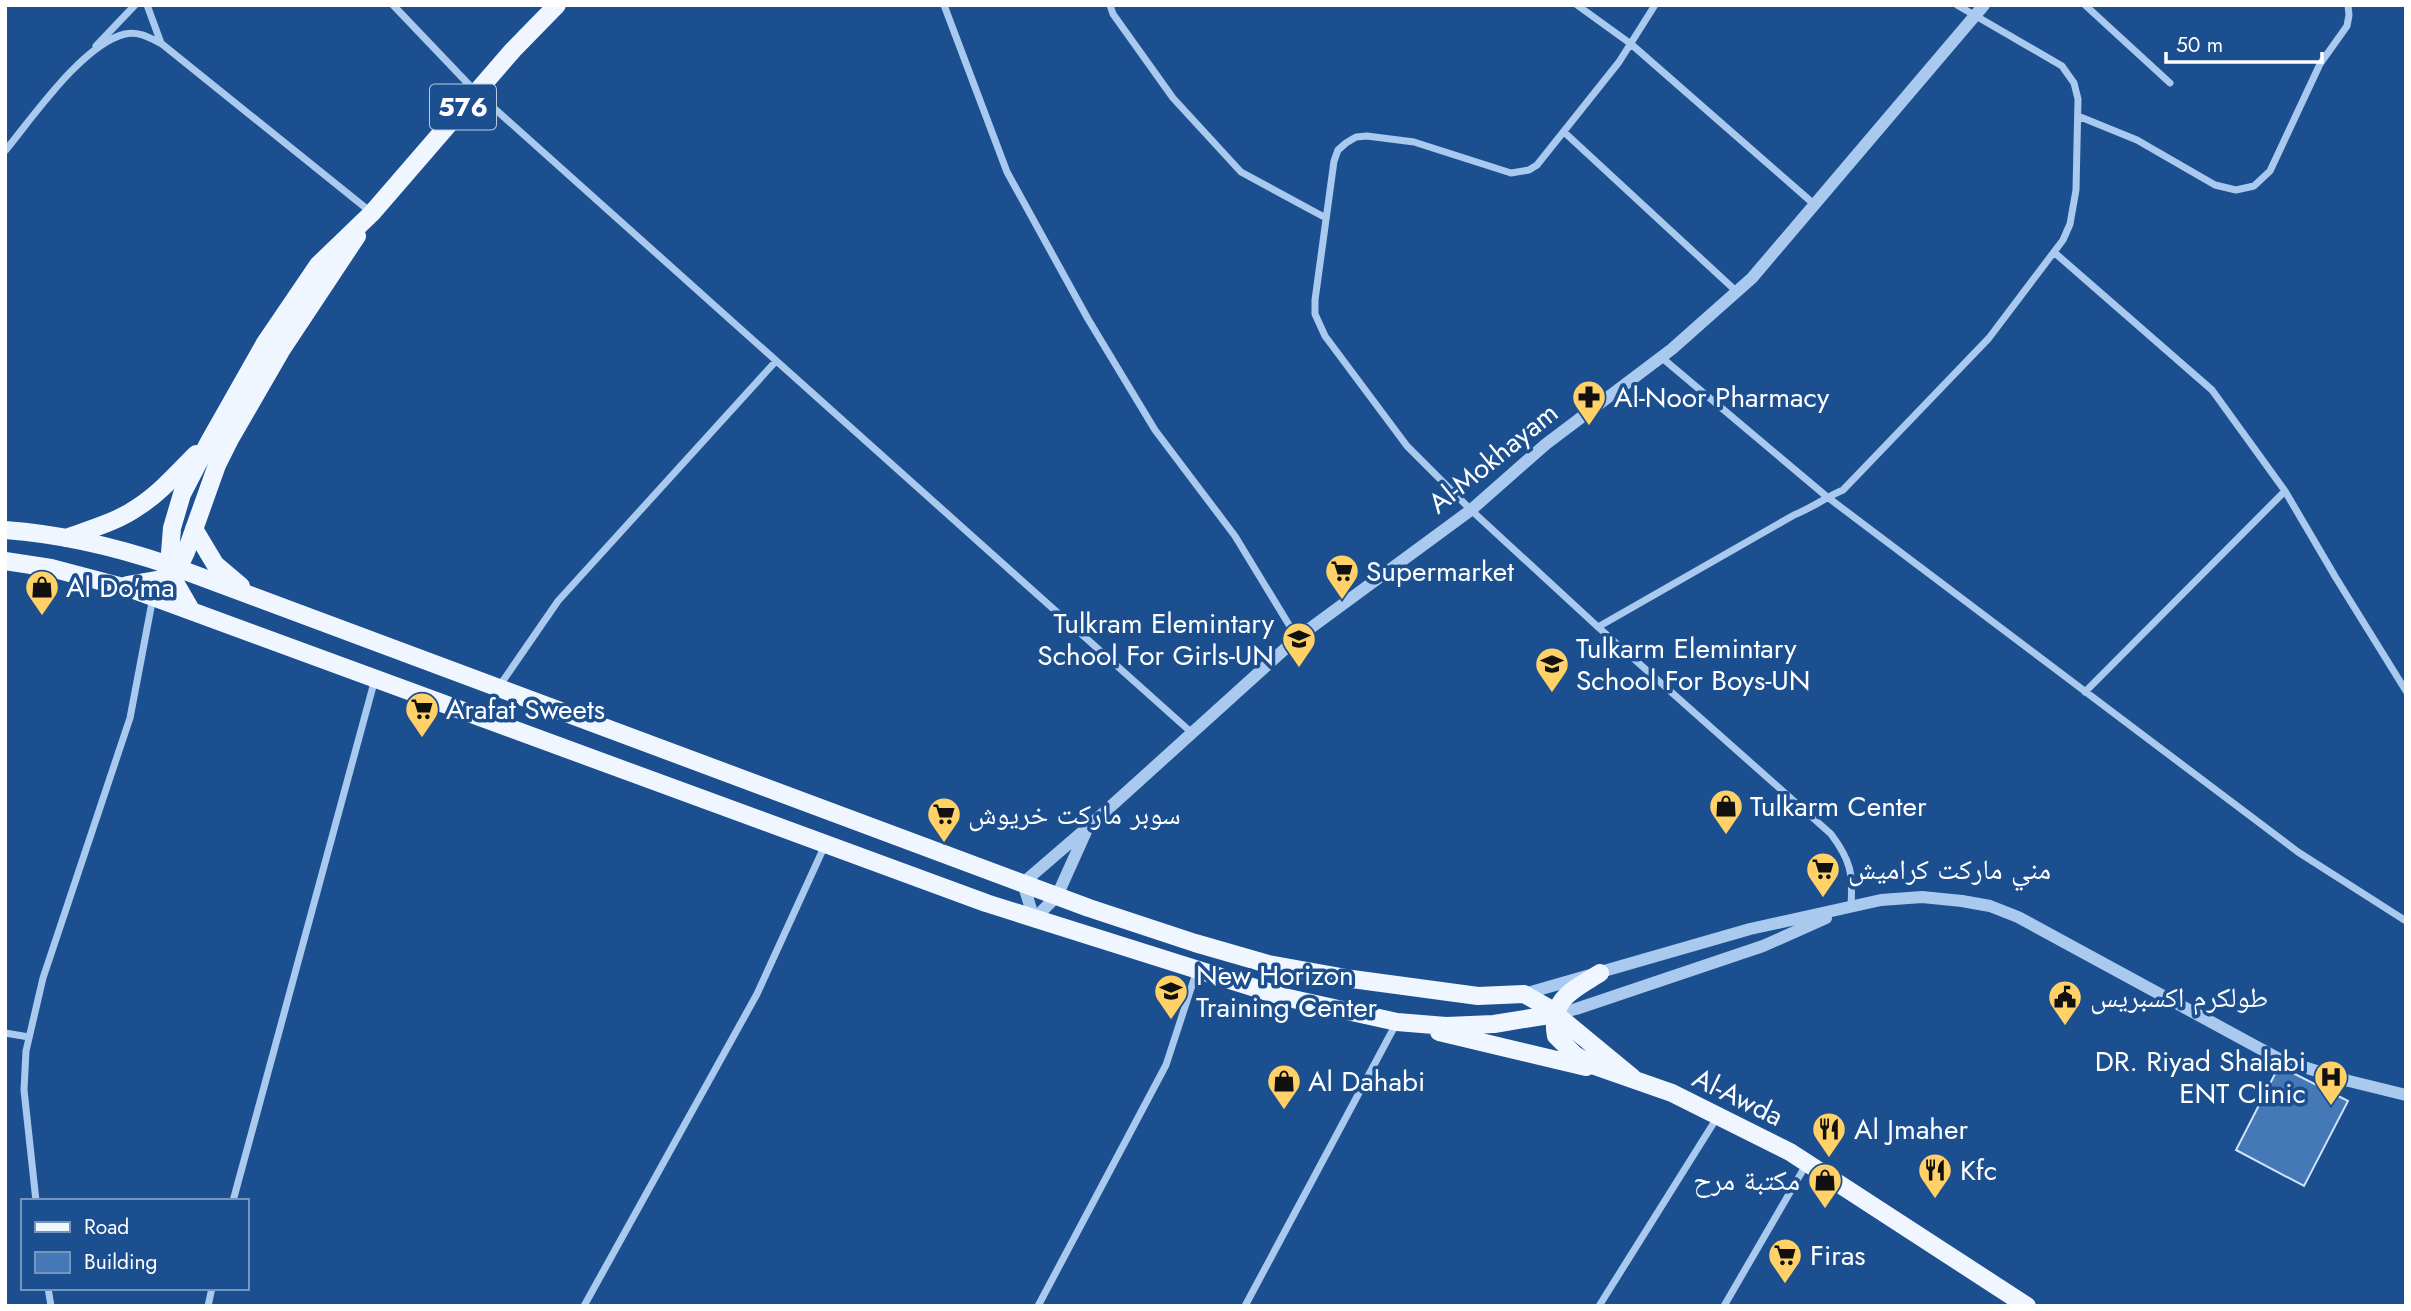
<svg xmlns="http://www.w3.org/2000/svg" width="2411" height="1311" viewBox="0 0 2411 1311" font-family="Jost,'Noto Naskh Arabic',sans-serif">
	<rect width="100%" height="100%" fill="#1b4f8f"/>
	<path fill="#4478b7" stroke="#cfe3fa" stroke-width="2" d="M2278,1068l15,5 55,28 -44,85 -68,-36z"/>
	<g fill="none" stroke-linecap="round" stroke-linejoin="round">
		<path stroke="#a9c9ee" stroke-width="7" d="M147,5l14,38
			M393,5l83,87 716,641
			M944,5l63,167 81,147 67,111 80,106 62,102
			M1110,5l3,9 60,84 68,74 85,46
			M1577,5l54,39 184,161
			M1655,5l-36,57 -82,103 -8,5 -18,3 -97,-31 -47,-6 -11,1 -10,6 -8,7 -4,11 -19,139v14l10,22 82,110 64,64 127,117 233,207c20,27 22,39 20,72
			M2085,5l85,78
			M96,46l39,-41
			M2078,116l59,24 78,45 21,5 18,-4 16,-15 50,-107 27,-38 2,-11 -1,-10
			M1564,132l172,159
			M5,151c28,-34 78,-107 120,-117 14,-3 25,4 37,10l210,169
			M2055,253l157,137 73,101 51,87 70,113
			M1661,357l165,139 472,356 108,69
			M1598,627l196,-112c18,-7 32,-18 49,-25l146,-152 74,-98 7,-16 6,-34 2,-91 -4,-16 -12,-17 -105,-61
			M498,688l60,-87 218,-240
			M2085,692l200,-201
			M5,1033l24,4
			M36,1201l-12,-111 2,-39 17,-73 87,-260 23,-121
			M233,1201l142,-522
			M48,1288l3,18
			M208,1306l4,-18
			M584,1306l173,-312 68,-149
			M1038,1306l128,-241 31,-95
			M1245,1306l152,-284
			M1599,1306l119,-190
			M1724,1306l83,-143"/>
		<path stroke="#a9c9ee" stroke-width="12" d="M1088,827l-31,69 -23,23 -11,-36 65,-56 209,-189 174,-128 75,-66 126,-95 80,-71 232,-273
			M1524,994l226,-65 131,-29 41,-3 40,4 28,5 28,11 263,143 68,21 57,14
			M1555,1014l21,-5 187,-63 63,-28"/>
		<path stroke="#f0f6ff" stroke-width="18" d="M194,529l21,35 26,22
			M5,530c56,4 111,17 164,35l920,343 106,35 73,21 84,15 126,17 46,-2 23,13 86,71
			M66,538c24,-9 51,-16 72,-31 22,-14 40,-35 58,-53
			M5,561l46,7 83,22 852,313 298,94 113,25 49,4 48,-2 61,-10
			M127,585l35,-6 16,-10 8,-17 31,-87 13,-26 52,-90 75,-113
			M191,610l-19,-33 -3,-12 3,-37 10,-34 27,-52 56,-99 53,-78 54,-52 141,-163 44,-45
			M1600,973c-27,17 -51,26 -44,63l19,19 17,10 80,28 118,59 237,154
			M1439,1032l147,35"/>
	</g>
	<defs>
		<g id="pharmacy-pin" transform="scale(1.75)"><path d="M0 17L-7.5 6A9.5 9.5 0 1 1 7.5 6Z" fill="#ffd166" stroke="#1b4f8f"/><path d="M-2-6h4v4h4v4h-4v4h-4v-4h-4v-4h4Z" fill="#111"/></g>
		<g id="supermarket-pin" transform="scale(1.75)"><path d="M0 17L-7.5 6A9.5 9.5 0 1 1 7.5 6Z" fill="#ffd166" stroke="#1b4f8f"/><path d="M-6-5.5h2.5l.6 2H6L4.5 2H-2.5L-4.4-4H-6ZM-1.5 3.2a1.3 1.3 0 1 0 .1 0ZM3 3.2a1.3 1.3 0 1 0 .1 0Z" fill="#111"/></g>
		<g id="shop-pin" transform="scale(1.75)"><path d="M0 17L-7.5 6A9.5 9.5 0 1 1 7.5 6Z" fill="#ffd166" stroke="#1b4f8f"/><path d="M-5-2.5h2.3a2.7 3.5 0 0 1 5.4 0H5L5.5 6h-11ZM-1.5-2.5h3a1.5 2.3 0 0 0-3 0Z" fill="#111"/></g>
		<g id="school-pin" transform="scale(1.75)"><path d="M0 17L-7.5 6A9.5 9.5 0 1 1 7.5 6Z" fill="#ffd166" stroke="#1b4f8f"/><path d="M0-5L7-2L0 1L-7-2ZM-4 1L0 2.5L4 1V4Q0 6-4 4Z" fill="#111"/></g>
		<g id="civic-pin" transform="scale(1.75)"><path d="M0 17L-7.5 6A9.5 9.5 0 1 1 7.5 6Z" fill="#ffd166" stroke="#1b4f8f"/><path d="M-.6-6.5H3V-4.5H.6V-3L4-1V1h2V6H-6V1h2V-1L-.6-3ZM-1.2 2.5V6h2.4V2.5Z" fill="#111"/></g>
		<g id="hospital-pin" transform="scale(1.75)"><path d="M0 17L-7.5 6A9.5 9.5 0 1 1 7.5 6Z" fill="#ffd166" stroke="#1b4f8f"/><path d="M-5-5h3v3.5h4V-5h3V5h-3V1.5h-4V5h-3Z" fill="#111"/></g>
		<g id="restaurant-pin" transform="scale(1.75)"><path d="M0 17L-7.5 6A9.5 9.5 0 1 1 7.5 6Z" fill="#ffd166" stroke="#1b4f8f"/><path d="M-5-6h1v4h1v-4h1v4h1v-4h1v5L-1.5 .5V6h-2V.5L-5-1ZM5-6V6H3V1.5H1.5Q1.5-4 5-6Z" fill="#111"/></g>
	</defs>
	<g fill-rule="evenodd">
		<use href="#pharmacy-pin" x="1589" y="397"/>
		<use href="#supermarket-pin" x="1342" y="571"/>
		<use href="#shop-pin" x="42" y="587"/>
		<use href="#school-pin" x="1299" y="639"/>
		<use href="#school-pin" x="1552" y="664"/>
		<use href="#supermarket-pin" x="422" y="709"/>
		<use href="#shop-pin" x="1726" y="806"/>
		<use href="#supermarket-pin" x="944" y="814"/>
		<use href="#supermarket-pin" x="1823" y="869"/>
		<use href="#school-pin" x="1171" y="991"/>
		<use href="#civic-pin" x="2065" y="997"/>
		<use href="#hospital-pin" x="2331" y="1077"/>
		<use href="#shop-pin" x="1284" y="1081"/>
		<use href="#restaurant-pin" x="1829" y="1129"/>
		<use href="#restaurant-pin" x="1935" y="1170"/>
		<use href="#shop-pin" x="1825" y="1180"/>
		<use href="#supermarket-pin" x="1785" y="1255"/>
	</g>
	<g text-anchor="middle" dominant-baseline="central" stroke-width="7" stroke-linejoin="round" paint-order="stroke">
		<rect fill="#1b4f8f" stroke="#bbcadd" stroke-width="2" x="430" y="84.5" width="66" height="45" rx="5"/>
		<g font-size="26" font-weight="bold" fill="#fff">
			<text x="463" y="107">576</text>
		</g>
		<g font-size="28" fill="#fff" stroke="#1b4f8f" text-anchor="start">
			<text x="1614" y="397">Al-Noor Pharmacy</text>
			<text x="1366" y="571">Supermarket</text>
			<text x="66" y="587">Al Do'ma</text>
			<text x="1274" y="623" text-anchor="end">Tulkram Elemintary<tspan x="1274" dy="32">School For Girls-UN</tspan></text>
			<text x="1576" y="648">Tulkarm Elemintary<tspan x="1576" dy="32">School For Boys-UN</tspan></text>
			<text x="446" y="709">Arafat Sweets</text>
			<text x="1750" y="806">Tulkarm Center</text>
			<text x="968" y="814">سوبر ماركت خريوش</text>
			<text x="1848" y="869">مني ماركت كراميش</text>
			<text x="1196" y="975">New Horizon<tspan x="1196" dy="32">Training Center</tspan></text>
			<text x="2090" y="997">طولكرم اكسبريس</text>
			<text x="2306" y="1061" text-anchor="end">DR. Riyad Shalabi<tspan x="2306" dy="32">ENT Clinic</tspan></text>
			<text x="1308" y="1081">Al Dahabi</text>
			<text x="1854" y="1129">Al Jmaher</text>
			<text x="1960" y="1170">Kfc</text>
			<text x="1800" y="1180" text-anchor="end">مكتبة مرح</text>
			<text x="1810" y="1255">Firas</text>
		</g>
		<g font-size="28" fill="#fff" stroke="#1b4f8f">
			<text transform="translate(1493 458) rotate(-39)">Al-Mokhayam</text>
			<text transform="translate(1738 1097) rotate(26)">Al-Awda</text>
		</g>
	</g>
	<rect width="2411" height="1311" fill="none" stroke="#ffffff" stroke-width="14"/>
	<rect x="21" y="1199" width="228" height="91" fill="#1b4f8f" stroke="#7695bc" stroke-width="2"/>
	<rect x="35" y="1222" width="35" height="10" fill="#f0f6ff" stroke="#7695bc" stroke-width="2"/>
	<text x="84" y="1234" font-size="21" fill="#ffffff">Road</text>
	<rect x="35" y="1252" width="35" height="21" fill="#4478b7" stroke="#7695bc" stroke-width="2"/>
	<text x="84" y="1269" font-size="21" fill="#ffffff">Building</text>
	<path d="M2166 52v10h156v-10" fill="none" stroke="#ffffff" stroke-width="3.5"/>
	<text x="2176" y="52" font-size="21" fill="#ffffff" stroke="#1b4f8f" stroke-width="5" paint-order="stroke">50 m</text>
</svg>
